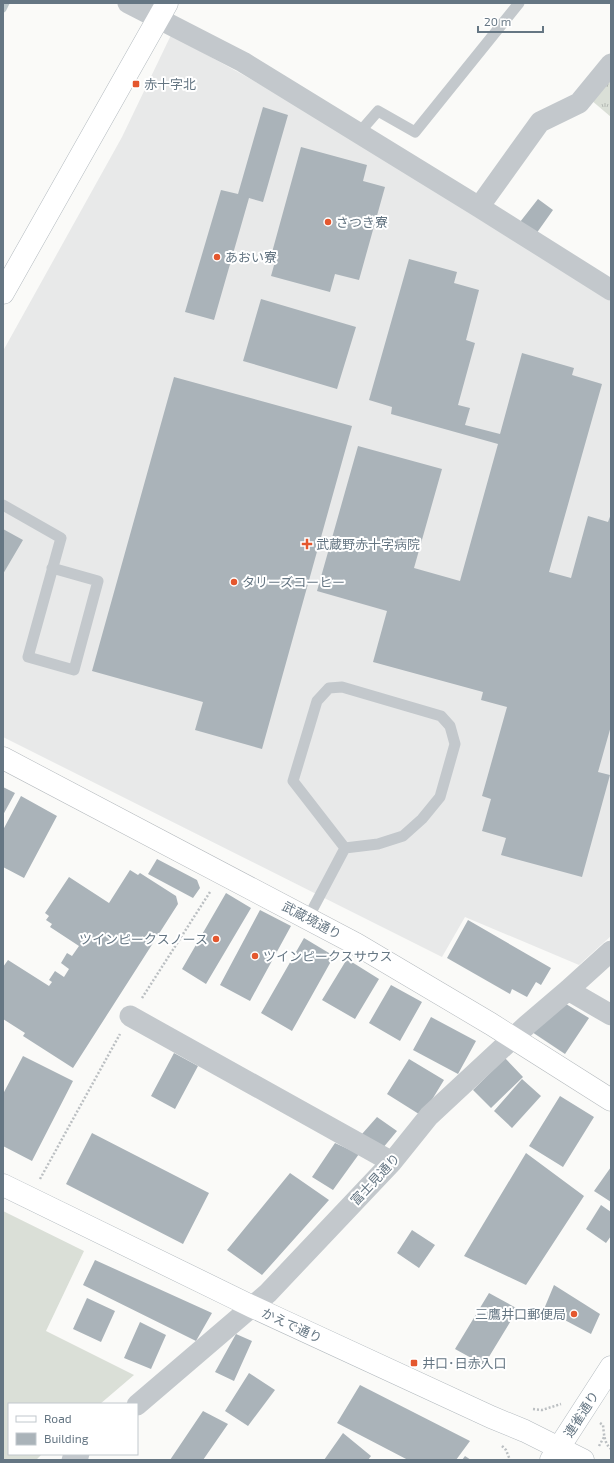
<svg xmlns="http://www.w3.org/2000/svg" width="614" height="1463" viewBox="0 0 614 1463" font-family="'Exo 2','Noto Sans JP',sans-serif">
	<defs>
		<pattern id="grass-tufts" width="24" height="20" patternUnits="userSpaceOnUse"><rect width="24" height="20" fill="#dadfd7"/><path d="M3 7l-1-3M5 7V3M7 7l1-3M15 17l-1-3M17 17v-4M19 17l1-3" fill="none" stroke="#b4b9b4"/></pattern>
	</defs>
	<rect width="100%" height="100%" fill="#fafaf8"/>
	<path fill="#e8e9e9" d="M171,35l123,68 317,187v646l-32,29 -114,-48 -23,40 -439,-220v-386l119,-214z"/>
	<path fill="url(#grass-tufts)" d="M611,76v41l-20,-17z"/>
	<path fill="#dadfd7" d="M3,1211l81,40 -38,80 88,44 -34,29h-91v50h33l-6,6h-33z"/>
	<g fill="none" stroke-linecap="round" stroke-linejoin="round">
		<path stroke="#bbc7cb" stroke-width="7" d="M3,9l3,-6"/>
	</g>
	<path fill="#aab3b9" d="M263,107l25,8 -25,87 -14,-4 -35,122 -29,-8 36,-122 17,4z
		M301,147l66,18 -4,16 22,6 -26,93 -24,-6 -5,18 -59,-16 5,-18 -5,-2z
		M538,199l15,11 -17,24 -16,-12z
		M409,259l48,13 -3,11 25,7 -13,50 9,3 -17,62 12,3 -5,17 35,9 22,-81 52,15 -2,7 30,9 -53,188 22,6 17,-62 20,6 3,-8v212l-13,46 12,3 -28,102 -81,-22 5,-17 -24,-7 9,-32 -9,-3 25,-89 -26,-7 2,-8 -110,-30 14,-51 -70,-20 41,-145 84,23 -28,99 46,13 38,-137 -107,-30 1,-7 -23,-7z
		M261,299l95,28 -19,62 -94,-28z
		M174,377l178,49 -90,323 -67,-19 8,-28 -111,-31z
		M3,529l20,11 -20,34z
		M3,787l12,6 -12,22z
		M21,796l36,20 -33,62 -21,-11v-37z
		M157,859l40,21 3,8 -7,10 -45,-24z
		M130,870l8,5 2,-2 36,23 2,8 -105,164 -50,-32 2,-3 -22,-14v-52l5,-7 41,26 3,-4 -3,-2 6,-9 9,6 5,-8 -8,-6 6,-10 5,3 7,-10 -29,-19 2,-3 -6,-4 3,-4 -4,-3 24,-36 40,26z
		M226,893l25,15 -45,76 -24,-15z
		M260,910l31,16 -41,75 -30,-16z
		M468,920l83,48 -10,17 -5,-3 -9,15 -15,-8 -2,5 -63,-36z
		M304,938l30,18 -42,75 -31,-18z
		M347,959l32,20 -24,40 -33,-19z
		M391,985l31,17 -22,39 -31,-18z
		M566,1004l23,14 -24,36 -33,-22z
		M431,1017l45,24 -18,33 -45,-24z
		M174,1053l24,13 -23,43 -24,-13z
		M23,1056l50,25 -41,80 -29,-15v-52z
		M505,1058l18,19 -32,31 -18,-18z
		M409,1059l35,21 -22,36 -35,-22z
		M522,1079l19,17 -29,32 -18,-17z
		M560,1096l34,21 -31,50 -34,-21z
		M377,1117l20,14 -15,18 -20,-15z
		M92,1133l117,60 -26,51 -117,-60z
		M335,1143l24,11 -26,36 -21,-13z
		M526,1153l58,43 -58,89 -62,-29z
		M611,1167v35l-17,-11z
		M290,1173l39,27 -67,75 -35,-25z
		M601,1205l10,7v24l-5,7 -20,-14z
		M412,1230l23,15 -16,23 -22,-15z
		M95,1260l117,53 -16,28 -113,-56z
		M554,1285l46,29 -9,20 -47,-25z
		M489,1293l29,16 -34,56 -29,-16z
		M87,1298l28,13 -14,31 -28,-13z
		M140,1322l26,13 -15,34 -27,-11z
		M236,1334l16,7 -18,40 -19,-9z
		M249,1373l26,17 -27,36 -23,-15z
		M360,1385l110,56 -14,19h-48l-71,-37z
		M203,1411l25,13 -25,36h-33z
		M343,1433l28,23 -3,4h-44z
		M465,1456l6,4h-9z"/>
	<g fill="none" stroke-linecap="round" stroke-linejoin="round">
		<g stroke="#b3babf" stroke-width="23">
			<path id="secondary" d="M3,293l164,-290
				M3,1185l250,122 238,110 34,14 58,29
				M551,1460l60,-93"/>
		</g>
		<g stroke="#b5babe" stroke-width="23">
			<path id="primary" d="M3,758l353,186 135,80 120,76"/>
		</g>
		<path stroke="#bbbfc2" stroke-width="2.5" stroke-dasharray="2 2" stroke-linecap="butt" d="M142,998l68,-106
			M40,1179l80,-145
			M533,1409l9,1 19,-6
			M600,1423l3,2c1,9 1,18 8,24
			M502,1446l4,4 4,10
			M599,1446l5,-9"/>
		<path stroke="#c3c8cc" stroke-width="11" d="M358,134l20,-23 37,21 104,-129
			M3,505l58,33 -33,119 46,13 24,-89 -46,-13
			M342,687l99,29 9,10 5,18 -15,53 -18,22 -19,17 -25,8 -33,4 -52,-67 24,-80 12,-13z
			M308,918l37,-70"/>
		<path stroke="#c3c8cc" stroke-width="21" d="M128,3l115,59 236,145 132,83
			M479,207l61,-85 39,-19 32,-39
			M568,990l43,25
			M130,1016l262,146
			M137,1405l131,-112 124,-131 37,-46 98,-91 41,-35 43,-39
			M72,1460l7,-6"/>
		<use href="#secondary" stroke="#fff" stroke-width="22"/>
		<use href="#primary" stroke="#fff" stroke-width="22"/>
	</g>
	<g fill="#e4572e" stroke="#fff" stroke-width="1.5">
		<rect x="132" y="80" width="8" height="8" rx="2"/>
		<circle cx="328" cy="222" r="4"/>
		<circle cx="217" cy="257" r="4"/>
		<path d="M305 538h4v4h4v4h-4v4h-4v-4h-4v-4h4z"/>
		<circle cx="234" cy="582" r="4"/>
		<circle cx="216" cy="939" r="4"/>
		<circle cx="255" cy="956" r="4"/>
		<circle cx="574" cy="1314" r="4"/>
		<rect x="410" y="1359" width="8" height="8" rx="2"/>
	</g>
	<g text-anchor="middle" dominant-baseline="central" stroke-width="4" stroke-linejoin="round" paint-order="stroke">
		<g font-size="13" fill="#657683" stroke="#fff" text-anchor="start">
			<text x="144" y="84">赤十字北</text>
			<text x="336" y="222">さつき寮</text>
			<text x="225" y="257">あおい寮</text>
			<text x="316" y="544">武蔵野赤十字病院</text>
			<text x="242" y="582">タリーズコーヒー</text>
			<text x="208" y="939" text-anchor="end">ツインピークスノース</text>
			<text x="263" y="956">ツインピークスサウス</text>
			<text x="566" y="1314" text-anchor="end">三鷹井口郵便局</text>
			<text x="422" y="1363">井口･日赤入口</text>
		</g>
		<g font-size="13" fill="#657683" stroke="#fff">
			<text transform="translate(312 920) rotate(28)">武蔵境通り</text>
			<text transform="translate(375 1179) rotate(-47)">富士見通り</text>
			<text transform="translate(292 1325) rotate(25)">かえで通り</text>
			<text transform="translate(581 1414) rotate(-57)">連雀通り</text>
		</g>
	</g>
	<rect width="614" height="1463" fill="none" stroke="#657683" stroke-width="8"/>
	<rect x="8" y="1403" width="130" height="52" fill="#ffffff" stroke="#c1c8cd"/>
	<rect x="16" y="1416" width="20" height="6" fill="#ffffff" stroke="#c1c8cd"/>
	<text x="44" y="1423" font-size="12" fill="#657683">Road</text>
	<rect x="16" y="1433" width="20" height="12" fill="#aab3b9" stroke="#c1c8cd"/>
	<text x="44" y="1443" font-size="12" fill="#657683">Building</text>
	<path d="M478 26v6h65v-6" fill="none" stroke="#657683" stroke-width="2"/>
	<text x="484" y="26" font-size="12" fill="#657683" stroke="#ffffff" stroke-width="3" paint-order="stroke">20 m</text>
</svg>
